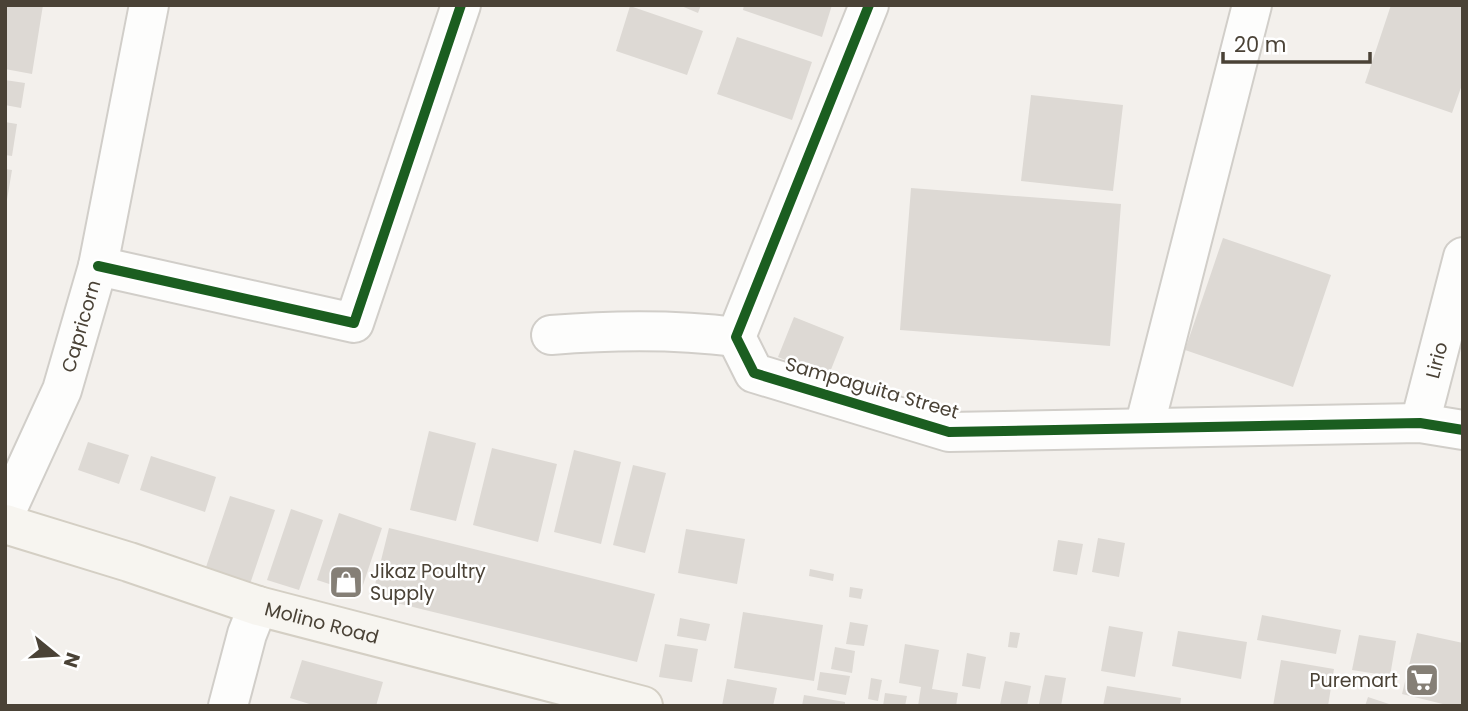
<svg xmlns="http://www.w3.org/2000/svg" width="1468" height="711" viewBox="0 0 1468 711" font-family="Poppins,sans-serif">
	<rect width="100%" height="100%" fill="#f3f0ec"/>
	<path fill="#ddd9d4" d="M5,5h38l-11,69 -27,-5z
		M679,5h22l-3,8z
		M744,5h88l-10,32 -79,-27z
		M1391,5l72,1v76l-11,31 -87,-30z
		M630,6l73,25 -16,44 -71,-24z
		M737,37l75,25 -20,58 -75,-26z
		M5,80l20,3 -4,25 -16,-3z
		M1031,95l92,10 -10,86 -92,-10z
		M5,122l12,2 -5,32 -7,-1z
		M5,169l7,1 -5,30 -2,-1z
		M911,188l210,16 -11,142 -210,-16z
		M1223,238l108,37 -38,112 -108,-37z
		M794,317l50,20 -16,40 -50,-20z
		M429,431l47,12 -20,78 -46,-11z
		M88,442l41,13 -10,29 -41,-14z
		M492,448l65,16 -19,78 -65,-17z
		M574,450l47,12 -20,82 -47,-12z
		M151,456l65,21 -11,35 -65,-22z
		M633,465l33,8 -21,80 -32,-8z
		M230,496l45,14 -26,77 -45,-14z
		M291,509l32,11 -24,70 -32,-10z
		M339,513l43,15 -22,66 -43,-14z
		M389,528l266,66 -18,68 -265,-65z
		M686,529l59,10 -8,45 -59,-11z
		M1098,538l27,5 -6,34 -27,-5z
		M1058,540l25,4 -6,31 -24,-4z
		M810,569l24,5 -1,7 -24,-5z
		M850,587l13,2 -2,10 -12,-2z
		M743,612l80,13 -9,56 -80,-13z
		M1262,615l79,15 -5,24 -79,-14z
		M680,618l30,6 -4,17 -29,-5z
		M850,622l18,3 -4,21 -18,-2z
		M1109,626l34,6 -8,45 -34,-6z
		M1178,631l69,11 -6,37 -69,-13z
		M1010,632l10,1 -3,15 -9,-1z
		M1417,633l46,10v63h-12l-49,-12z
		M1359,635l37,6 -6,35 -38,-6z
		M665,644l33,5 -6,33 -33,-5z
		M905,644l34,6 -7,39 26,4 -2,13h-38l3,-19 -22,-4z
		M835,647l20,4 -3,22 -21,-4z
		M967,653l19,4 -6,32 -18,-3z
		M302,660l81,22 -7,24h-60l-26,-8z
		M1281,660l53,9 -6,37h-55z
		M820,672l30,4 -4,19 -29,-5z
		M1045,675l21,3 -5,28 -22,-2z
		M871,678l11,2 -4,21 -10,-2z
		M727,679l50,9 -4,18h-51z
		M1005,681l26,5 -4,20 -27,-1z
		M1107,686l74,12 -1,8h-77z
		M885,693l22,3 -2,10h-22z
		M804,695l41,7v4h-43z
		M1368,697l24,8 -1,1h-26z"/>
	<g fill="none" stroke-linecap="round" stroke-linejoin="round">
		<g stroke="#d1cec9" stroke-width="42">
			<g id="minor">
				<path d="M869,5l-133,332 18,36 195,59 471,-9 43,7"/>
				<path d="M98,266l256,57 107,-318"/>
				<path d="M551,335c62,-5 123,-6 185,2"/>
				<path id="s1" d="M1420,423l43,-166"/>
				<path d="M1144,428l108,-423"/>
				<path id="s2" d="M5,514l57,-124 36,-124 51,-261"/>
				<path d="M228,706l19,-72 11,-28"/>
			</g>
		</g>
		<g stroke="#d4cfc4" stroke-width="42">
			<g id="secondary">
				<path id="s3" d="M5,524l124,38 129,44 385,100"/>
			</g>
		</g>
		<use href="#minor" stroke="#fdfdfc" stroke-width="38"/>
		<use href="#secondary" stroke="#f7f5f0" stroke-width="38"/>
		<g stroke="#fff" stroke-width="15">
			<path id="cycleway" d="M869,5l-133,332 18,36 195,59 471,-9 43,7
				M98,266l256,57 107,-318"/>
		</g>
		<use href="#cycleway" stroke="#1b5e20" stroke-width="10"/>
	</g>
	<defs>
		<g id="shop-square" transform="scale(1.75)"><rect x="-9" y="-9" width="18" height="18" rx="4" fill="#857f76" stroke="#fff"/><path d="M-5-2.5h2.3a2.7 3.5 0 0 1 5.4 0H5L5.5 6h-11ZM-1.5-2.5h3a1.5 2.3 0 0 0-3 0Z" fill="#fff"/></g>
		<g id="supermarket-square" transform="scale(1.75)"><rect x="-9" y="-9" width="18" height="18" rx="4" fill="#857f76" stroke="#fff"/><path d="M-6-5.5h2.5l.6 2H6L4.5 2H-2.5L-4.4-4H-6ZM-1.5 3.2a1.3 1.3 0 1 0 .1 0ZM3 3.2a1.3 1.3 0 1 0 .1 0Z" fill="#fff"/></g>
	</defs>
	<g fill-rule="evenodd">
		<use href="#shop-square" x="346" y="582"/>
		<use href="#supermarket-square" x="1422" y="680"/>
	</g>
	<g text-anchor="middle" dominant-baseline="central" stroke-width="5" stroke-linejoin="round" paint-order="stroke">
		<g font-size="19" fill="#4a4236" stroke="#fff">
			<text stroke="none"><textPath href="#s2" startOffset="203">Capricorn</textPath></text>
			<text stroke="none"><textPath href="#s1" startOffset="65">Lirio</textPath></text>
			<text transform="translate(872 388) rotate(16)">Sampaguita Street</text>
			<text stroke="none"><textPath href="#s3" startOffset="332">Molino Road</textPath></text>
		</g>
		<g font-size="19" fill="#4a4236" stroke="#fff" text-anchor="start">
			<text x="370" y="571">Jikaz Poultry<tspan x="370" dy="22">Supply</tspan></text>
			<text x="1398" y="680" text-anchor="end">Puremart</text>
		</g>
	</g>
	<rect width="1468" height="711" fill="none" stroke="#4a4236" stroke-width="14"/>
	<g transform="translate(56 655) rotate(108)" stroke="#ffffff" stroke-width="5" paint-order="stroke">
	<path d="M0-5L12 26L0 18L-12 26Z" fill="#4a4236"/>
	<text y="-10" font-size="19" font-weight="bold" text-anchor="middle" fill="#4a4236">N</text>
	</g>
	<path d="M1223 52v10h147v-10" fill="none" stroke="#4a4236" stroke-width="3.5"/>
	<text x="1234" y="52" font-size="21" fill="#4a4236" stroke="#ffffff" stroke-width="5" paint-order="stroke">20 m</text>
</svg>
